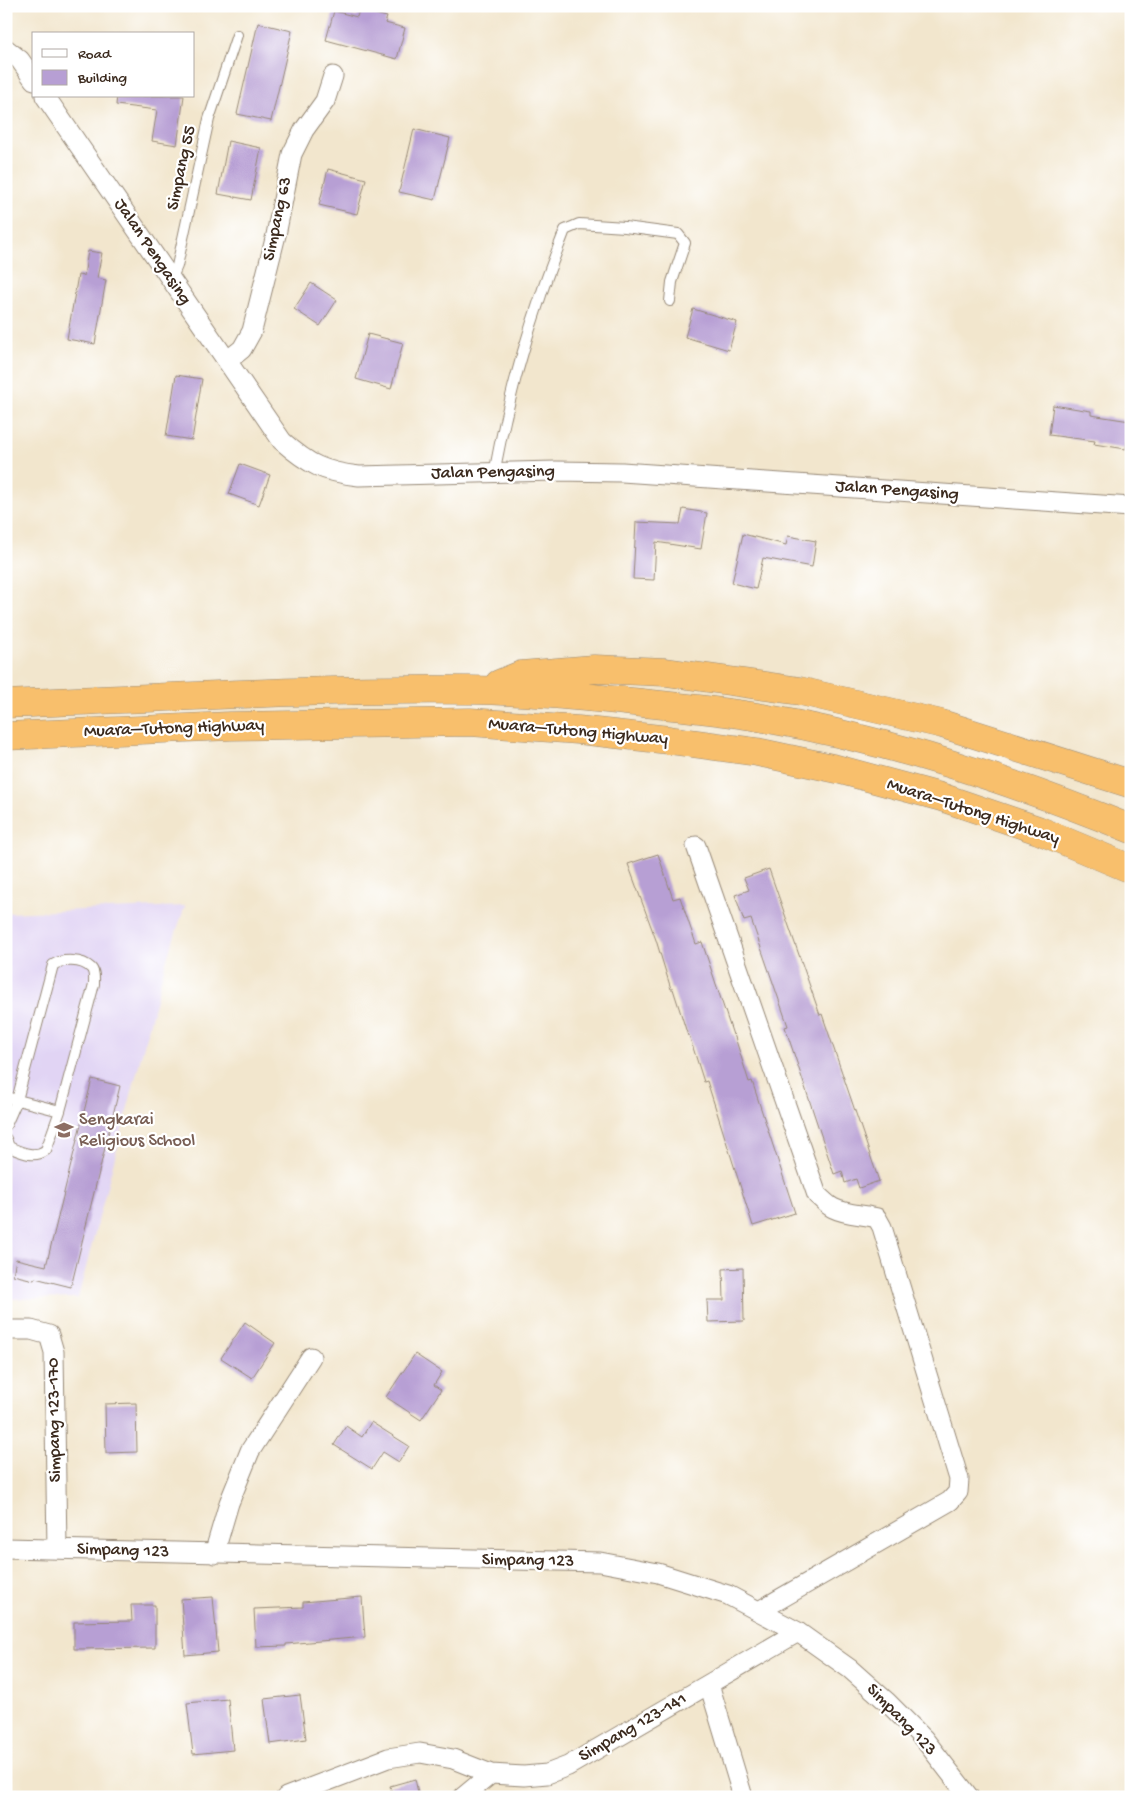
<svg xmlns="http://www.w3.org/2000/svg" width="1137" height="1803" viewBox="0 0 1137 1803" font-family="'Gochi Hand',sans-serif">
	<rect width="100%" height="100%" fill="#fff"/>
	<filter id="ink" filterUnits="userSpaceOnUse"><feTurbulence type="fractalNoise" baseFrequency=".02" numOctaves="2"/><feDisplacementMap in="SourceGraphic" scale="10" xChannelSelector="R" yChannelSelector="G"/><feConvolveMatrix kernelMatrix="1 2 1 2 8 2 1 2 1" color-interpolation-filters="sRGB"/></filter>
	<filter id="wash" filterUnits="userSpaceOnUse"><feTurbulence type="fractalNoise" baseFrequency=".0096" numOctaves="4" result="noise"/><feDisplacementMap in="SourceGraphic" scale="20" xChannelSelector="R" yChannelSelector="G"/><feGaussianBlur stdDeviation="1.12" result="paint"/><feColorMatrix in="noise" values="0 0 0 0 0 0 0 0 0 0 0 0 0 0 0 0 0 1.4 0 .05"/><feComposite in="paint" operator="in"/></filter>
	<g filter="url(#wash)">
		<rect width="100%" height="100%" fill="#f2e6cd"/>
		<path fill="#e1d4f4" d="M185,906l-19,55 -88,337 -72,1 1,-386z"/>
		<g id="blocks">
			<path fill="#b79fd4" d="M359,10l28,7 -2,6 20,5 -8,31 -71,-19 8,-29 23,6z
				M258,23l34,8 -21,90 -34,-7z
				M117,96h67l-7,49 -25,-4 5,-31 -41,-5z
				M414,129l36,9 -15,62 -36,-8z
				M228,141l33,7 -10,52 -33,-6z
				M328,169l38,10 -9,35 -38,-9z
				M88,251l14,2 -5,25 9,2 -11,64 -28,-5 11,-64 6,1z
				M311,283l26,17 -17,26 -26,-17z
				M693,309l44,13 -8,28 -44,-13z
				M368,334l35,9 -12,46 -35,-10z
				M176,375l26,4 -10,61 -26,-4z
				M1053,405l38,6v4l39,6 -4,28 -32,-5 1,-3 -46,-6z
				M240,464l30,11 -11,30 -30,-11z
				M683,509l24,4 -6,36 -45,-7 -2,38 -21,-1 3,-57 44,2z
				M743,534l43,11 2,-9 28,5 -4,26 -49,-9 -7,31 -24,-6z
				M658,854l15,45 7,-2 16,47 6,-2 31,93 1,-1 15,48 3,-1 43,132 -42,13 -46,-145 -3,1 -15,-47 -1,1 -15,-47h-2l-15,-49 -28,-76z
				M769,869l51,146 2,-1 57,167 -20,7 -3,-9 -11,4 -3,-12 -8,3 -49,-147 3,-1 -37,-107 -7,2 -9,-26 14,-5 -5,-12z
				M92,1079l28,7 -49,201 -36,-9 -1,2 -21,-5 3,-16 30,7z
				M743,1268l1,53 -36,1 -1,-22h17l-1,-31z
				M245,1322l30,21 -23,35 -31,-20z
				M415,1354l27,18 -8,13 7,5 -20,30 -35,-23z
				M136,1403l1,49 -31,1 -1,-49z
				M371,1422l38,24 -10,16 -16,-10 -11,17 -38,-24 12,-19 16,11z
				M213,1597l5,55 -33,3 -4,-56z
				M362,1597l3,40 -79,7v2l-30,1 -2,-38 49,-2v-5z
				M131,1605h24v43l-81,1v-27l58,-1z
				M300,1695l6,44 -36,5 -6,-45z
				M228,1699l5,51 -40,4 -6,-51z
				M415,1779l4,18h-26l-3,-11z"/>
		</g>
	</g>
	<g filter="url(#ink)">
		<use href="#blocks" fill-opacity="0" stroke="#968876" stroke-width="1"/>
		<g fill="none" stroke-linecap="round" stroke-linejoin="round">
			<g stroke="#968876" stroke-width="12">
				<path id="service" d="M171,280l6,-14 32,-147 28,-84
					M494,474c11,-60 27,-121 47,-179 7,-22 16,-44 24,-65l14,-6 46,3 53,7 7,9 -13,39 -2,19
					M6,1097l54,14 34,-127c0,-5 1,-12 -3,-16 -9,-9 -29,-9 -38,-3l-36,135 -11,25
					M6,1139l3,8c12,5 25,12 37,3l14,-39"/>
			</g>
			<g stroke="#968876" stroke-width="21">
				<path id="minor" d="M6,49l14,11 14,20
					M45,96l237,345c27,24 42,31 77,35l197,-5 66,1 509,35
					M227,361l15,-12 10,-18 24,-96 16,-81 12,-24 21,-29 8,-25
					M696,846l121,349c5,4 10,10 16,13 14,7 29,6 44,10l5,9 77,252 -1,13 -8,9 -191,110
					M6,1330h25l18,5 5,17 3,197
					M6,1548l594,14 58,11 70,22 70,37 52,37 36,32 38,38 45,58
					M214,1554l15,-51 21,-52 61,-94
					M709,1684l34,113
					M286,1797l102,-39 32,-5 33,6 38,15 33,2 23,-2 21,-8 230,-134
					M463,1797l28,-23"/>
			</g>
			<g stroke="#968876" stroke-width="29">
				<path id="trunk" d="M499,684l22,-9 73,-6 72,3 134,19 142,33 189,60
					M6,704c155,-6 310,-16 465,-14 58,1 115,7 172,13 40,4 81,8 120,15 127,22 249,63 368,111
					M6,736l224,-10 240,-4 108,8 91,10 88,12 80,17 104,28 97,33 93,39"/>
			</g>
			<use href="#service" stroke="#fff" stroke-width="10"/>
			<use href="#minor" stroke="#fff" stroke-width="19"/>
			<use href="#trunk" stroke="#f8bf6c" stroke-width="28"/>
		</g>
	</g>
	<defs>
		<g id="school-bare" transform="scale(1.5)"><path d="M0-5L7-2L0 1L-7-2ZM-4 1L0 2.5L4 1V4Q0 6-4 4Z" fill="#8d6e63" stroke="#fff" stroke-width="2.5" paint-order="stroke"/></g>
	</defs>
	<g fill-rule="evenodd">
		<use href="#school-bare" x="64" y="1130"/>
	</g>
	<g text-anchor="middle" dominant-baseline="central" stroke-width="4.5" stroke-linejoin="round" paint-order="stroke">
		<g font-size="18" fill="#3b2a1e" stroke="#fff">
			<text transform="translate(182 168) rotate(-78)">Simpang 55</text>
			<text transform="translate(278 219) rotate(-78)">Simpang 63</text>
			<text transform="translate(152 252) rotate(56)">Jalan Pengasing</text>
			<text transform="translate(493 473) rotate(-1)">Jalan Pengasing</text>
			<text transform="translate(897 491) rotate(4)">Jalan Pengasing</text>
			<text transform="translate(174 729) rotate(-2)">Muara–Tutong Highway</text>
			<text transform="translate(578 732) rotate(5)">Muara–Tutong Highway</text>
			<text transform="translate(973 812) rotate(18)">Muara–Tutong Highway</text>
			<text transform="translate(55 1420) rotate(-91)">Simpang 123-170</text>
			<text transform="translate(123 1551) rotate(2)">Simpang 123</text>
			<text transform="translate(528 1561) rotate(1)">Simpang 123</text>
			<text transform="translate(901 1720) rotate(46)">Simpang 123</text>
			<text transform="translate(633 1728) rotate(-30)">Simpang 123-141</text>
		</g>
		<g font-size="18" fill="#785e54" stroke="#fff" text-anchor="start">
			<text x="79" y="1120">Sengkarai<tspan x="79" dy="21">Religious School</tspan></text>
		</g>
	</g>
	<rect width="1137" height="1803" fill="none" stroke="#fff" stroke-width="25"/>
	<rect x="32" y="32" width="162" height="65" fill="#ffffff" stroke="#b1aaa5"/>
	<rect x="42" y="49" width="25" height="8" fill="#ffffff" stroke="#b1aaa5"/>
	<text x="78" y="58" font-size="15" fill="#3b2a1e">Road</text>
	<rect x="42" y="70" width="25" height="15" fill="#b79fd4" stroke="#b1aaa5"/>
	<text x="78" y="82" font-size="15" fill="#3b2a1e">Building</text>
</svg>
